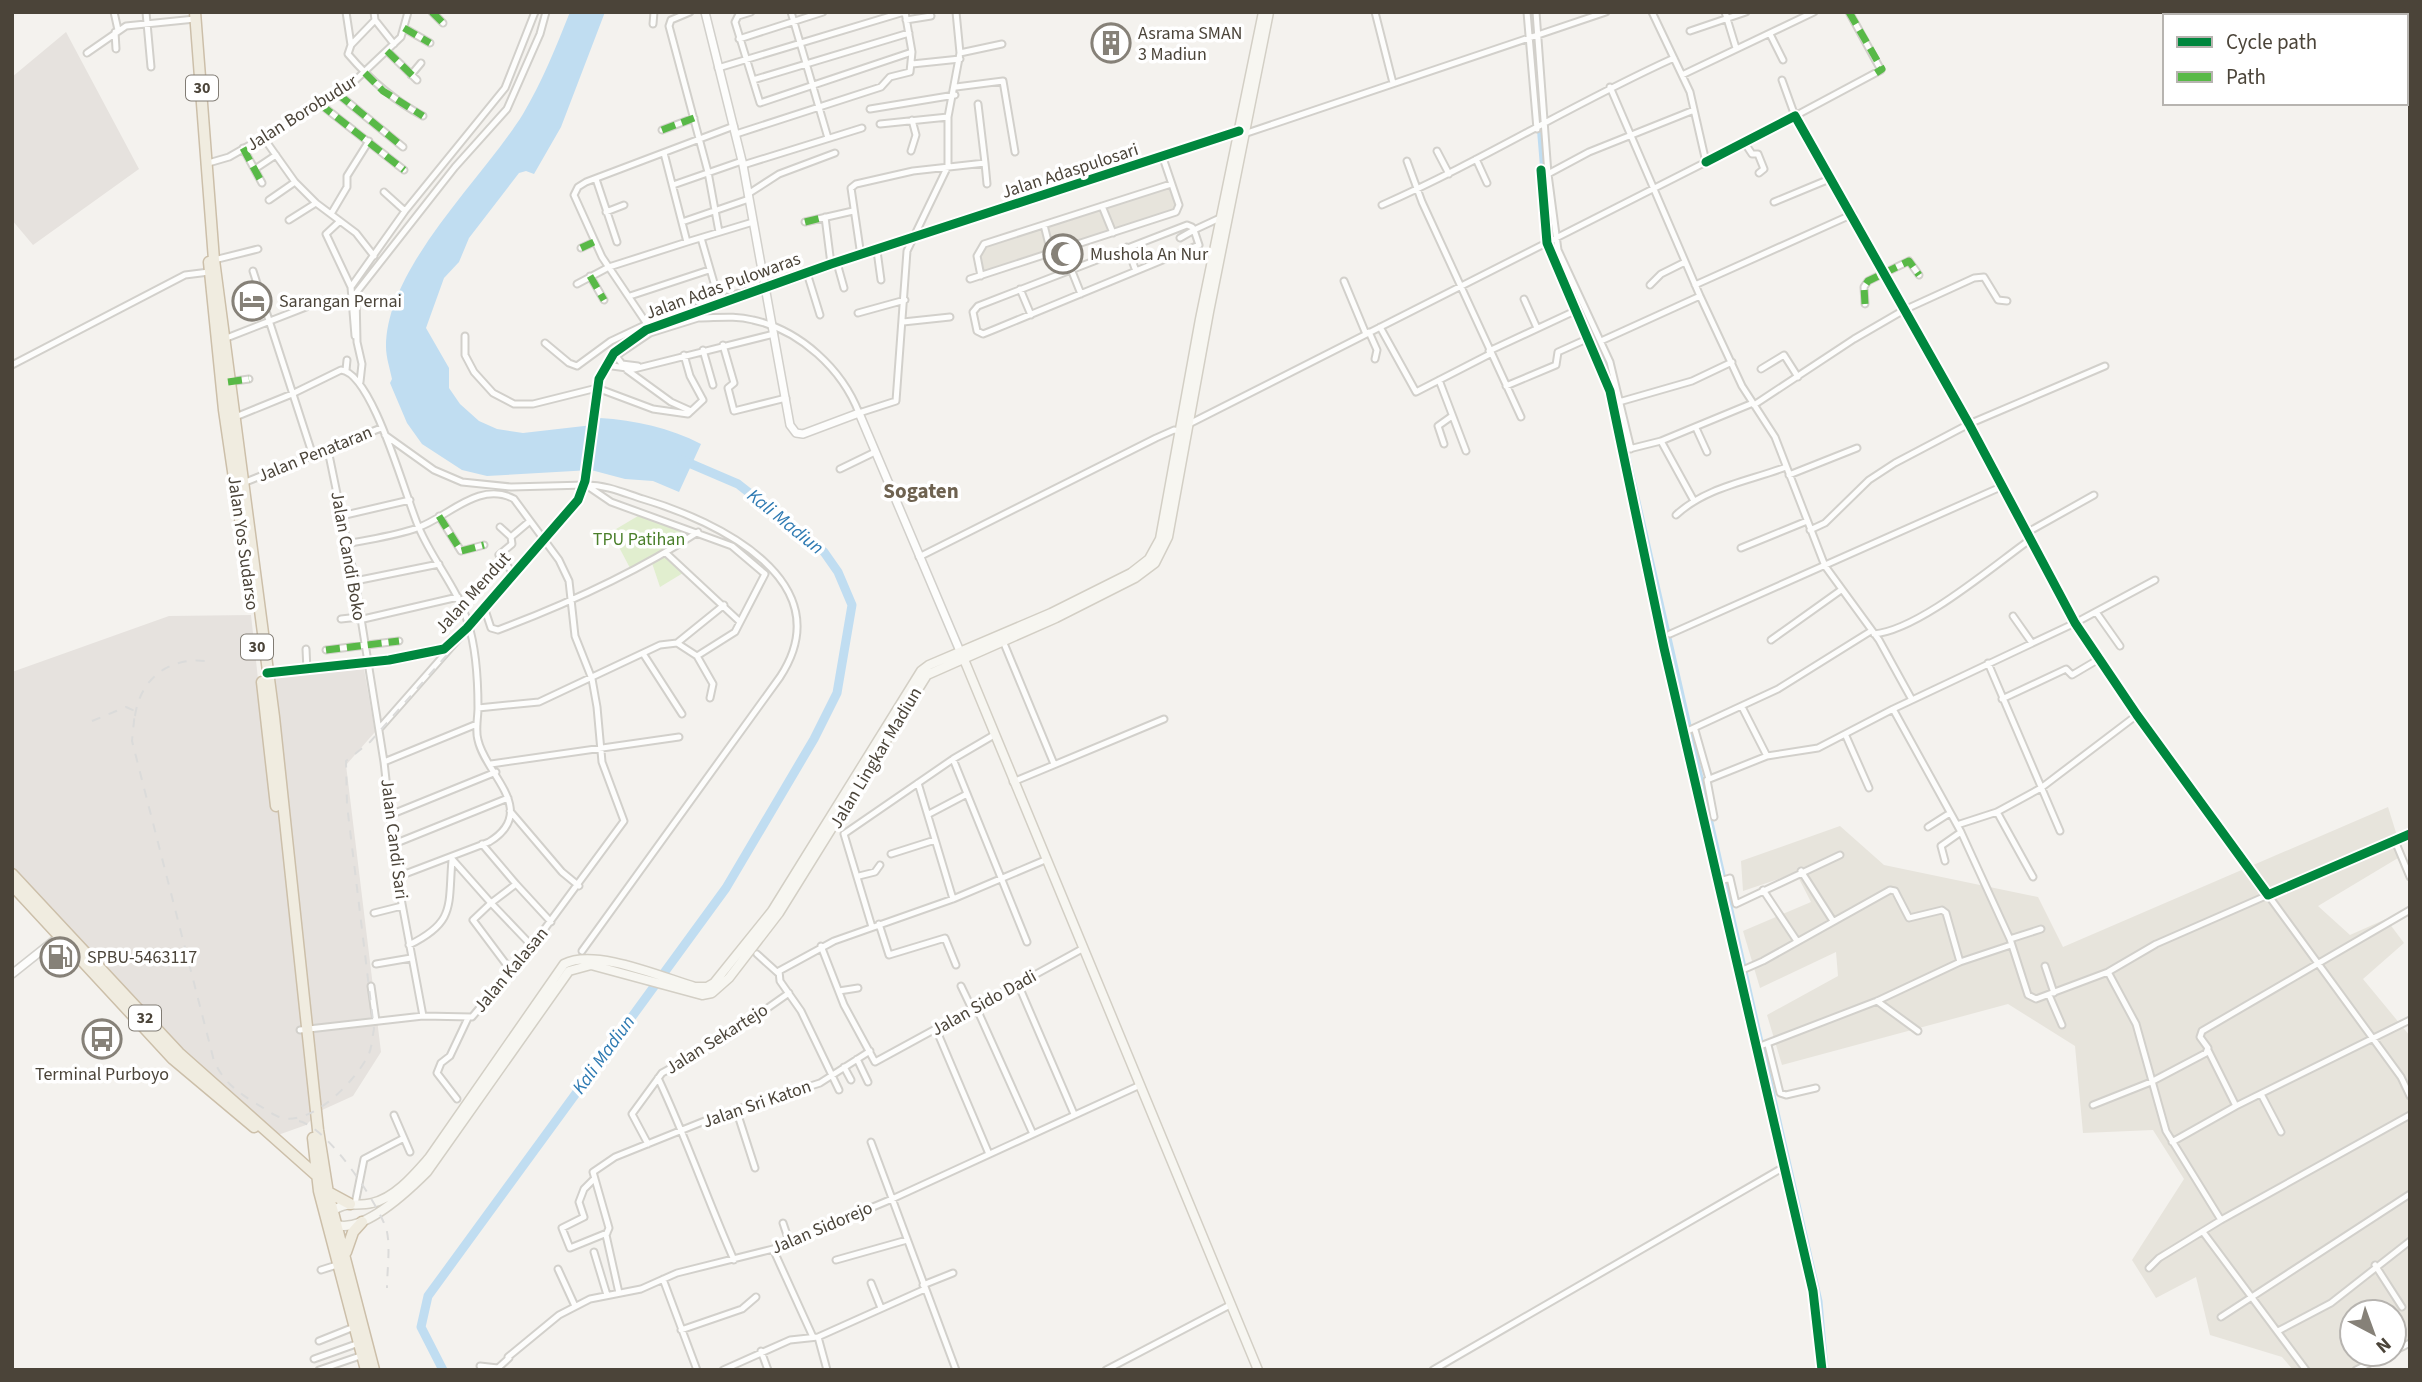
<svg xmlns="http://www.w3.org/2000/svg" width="2422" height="1382" viewBox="0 0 2422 1382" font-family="'Source Sans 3',sans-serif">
	<rect width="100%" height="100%" fill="#f4f2ee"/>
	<path fill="#e7e4dc" d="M1171,184l8,24 -198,68v-30z
		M2388,807l15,48 -85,51 32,29 36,-16 18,24 -41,36 47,57v311l-5,-8 -11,9v-36h-42v42h34l-19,16h-74l-11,-13 -72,-22 -14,-58 -40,21 -24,-38 52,-81 -31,-49 -70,3 -8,-87 -67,-42 -226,61 -15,-50 71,-39 -2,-24 -76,36 -17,-57 68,-29 -15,-29 -53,18 -2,-30 99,-35 44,39 154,32 25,50z"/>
	<path fill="#e6e2de" d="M66,32l73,137 -106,76 -21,-25v-143z
		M251,615l7,64 106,-10 11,63 -29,33 35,287 -28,44 -33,15 -14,14 -28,10 -88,-76 -178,-191v-196l157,-56z"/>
	<path fill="#e1eecf" d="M638,516l54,19 -19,13 -43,20 -19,-36z
		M665,557l18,16 -23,14 -8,-24z"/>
	<path fill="#c0ddf1" d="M570,12h35l-44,115 -27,47 -8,-3 -7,2 -50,65 -10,24 -15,16 -18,50 23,40v20l11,16 19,17 18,8 26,4 70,-8 7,-7c35,2 70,10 101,26l-22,48 -26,-11 -28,-2 -34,-9 -104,6 -25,-6 -40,-26 -15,-21 -17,-40 2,-4c-2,-10 -6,-22 -6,-32 0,-80 96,-167 137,-233 19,-32 33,-67 47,-102z"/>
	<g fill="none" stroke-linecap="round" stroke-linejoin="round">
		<path stroke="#c0ddf1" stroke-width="5" d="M1530,12l8,102
			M1539,124l4,49
			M1550,238l59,136 211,927 6,69"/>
		<path stroke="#c0ddf1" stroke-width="9" d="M443,1370l-22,-43 7,-31 298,-408 88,-149 23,-46 15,-88 -14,-33 -14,-20 -86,-68 -56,-24"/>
		<g stroke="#d2d0cb" stroke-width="9">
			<path id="minor" d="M114,12l4,18
				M146,12l5,55
				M346,12l5,33 24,-25 -1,-8
				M432,12l11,11
				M690,12l-19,8 -2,6 39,146 11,60
				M751,12l-13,4 -3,6 25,81 152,-51
				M791,12l37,126
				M1375,12l18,71
				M1527,12l10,117
				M1536,12l12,162 10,76 52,112 21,87
				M1725,12l11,36
				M375,20l19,24
				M906,20l25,-4
				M653,24l1,-12
				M404,28l26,15
				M1690,31l56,-19
				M115,32l1,17
				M1770,34l13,26
				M739,39l84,-27
				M351,45l-3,9c22,26 45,46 75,62
				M387,51l30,29
				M87,53l39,-27 69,-7
				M960,53l42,-9
				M912,64l48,-5
				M718,68l186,-56
				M411,75l10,-12
				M1682,75l132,-63
				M753,80l156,-47
				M1782,80l13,36 86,-46 -32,-58
				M956,87l47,-6 12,71
				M1610,87l90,209 42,90 33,51 50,129 54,74 32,58
				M338,94l65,53
				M320,104l84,66
				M870,109l85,-14
				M880,124l68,-7
				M662,130l32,-12
				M736,134l145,-47 9,-10 20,-5 2,-20 -7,-40
				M1244,134l362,-122
				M263,137l32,45 21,21 40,30 18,23
				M1744,142l8,12h6l6,15 -5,4
				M243,148l19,35
				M911,151l5,-16 -4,-15
				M1437,151l12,23
				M664,153l23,89 66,-20
				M1163,158l16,47
				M1476,159l11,24
				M1407,161l15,41 99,215
				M1706,162l89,-46 174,308 106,199 62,92 131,180 142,-61
				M985,163l2,21
				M205,164l24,-7 115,-66 57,-54 7,-25
				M743,165l119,-37
				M255,169l21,-14
				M1541,170l6,73 63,148 54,257 149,643 9,79
				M1548,174l41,-22 105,-42
				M596,179l21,63
				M673,185l69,-24
				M748,194l31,-20 56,-21
				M269,200l26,-18
				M1774,202l58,-24
				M1382,205c100,-44 192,-102 292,-147
				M1102,206l11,27
				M405,211l100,-123 30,-76
				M606,212l18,-7
				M331,214l16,-27v-11l22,-35
				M825,217l6,47
				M289,220l27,-17
				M340,221l-14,13 25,53
				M682,222l67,-23
				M805,222l48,-11
				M1044,225l7,28
				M701,238l18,62
				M1180,238l14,-8 -2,-3 -5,-2 -209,81 -5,6 4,19 6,3 10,-4 206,-85 -5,-15 28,-13
				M1127,247l9,24
				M581,248l13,-6
				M877,251l4,29
				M861,256l-10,-68 5,-4 57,-13 72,-8 -7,-59
				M214,260l44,-11
				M837,263l7,25
				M1071,269l10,25
				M253,271l60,185
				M807,273l13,42
				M590,276l14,24
				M981,276l-4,-20 7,-12 187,-60
				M970,279l206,-67 3,-7
				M1344,281l22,53
				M577,284l32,-17 78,-25
				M1650,285l11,-11 24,-12
				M1695,285l158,-71
				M1020,289l11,26
				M630,296l79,-26
				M1524,299l13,29
				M1865,304l-1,-17 4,-6 41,-20 10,14
				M697,312l1,6c19,0 36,-3 55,2 47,10 89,49 106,93l37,-12 11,-150 41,-85v-49l12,-64 -4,-41
				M858,313l47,-13
				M903,322l47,-5
				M647,324l-45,-67 -28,-62 4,-8 8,-5 148,-56
				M1380,327l36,65 74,-38
				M1369,332l8,18 -2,9
				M355,336l-4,-49 54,-76 -21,-19
				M465,336v19l9,17 19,21 21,11h19l64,-16 56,21 35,5 15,-14 -13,-24 -6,-21
				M224,339l82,-32 6,-6
				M1601,341l99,-45
				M545,343l24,20 8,3 34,-25 36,-17 98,-33
				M723,345l11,38 -6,5 6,23 52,-13
				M703,350l10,35
				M1489,351l88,-41
				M12,365l173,-90 24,-3
				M605,365l29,4 140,-35
				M638,366l-16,-2 -6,-8 34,-23 48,-15
				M1761,369l23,-14 14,22
				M346,370l1,-10
				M627,370l44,32 20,9
				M1439,380l27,71
				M228,382l21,-3
				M360,382l2,-18 -5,-22 -1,-49 99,-126 52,-58 33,-75 6,-22
				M1506,386l50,-21 2,-13 31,-14
				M1612,404l80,-23 40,-19
				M1754,405l100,-66 50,-29 70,-32 10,-1 14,23 9,1
				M233,418l59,-24 49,-24c32,3 65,129 78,158 14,33 39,61 49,95 8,25 10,60 10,85 0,10 -3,22 0,32 7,34 62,71 11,102l-92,35
				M1189,424l517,-262 -16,-70 -38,-80
				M1696,428l11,24
				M385,435l49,35 28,12 49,5 75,-2 25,17 121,44 33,28 -30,58 -38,24 -20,-13
				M1661,441l33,60
				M1444,444l-6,-18 14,-10
				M328,450l27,131 29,181 13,115 26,139
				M1621,451l40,-10 92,-38
				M840,469l35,-17
				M1789,475l68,-27
				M243,483l138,-55
				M1676,515c30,-28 73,-34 110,-48
				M341,516l69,-16
				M439,516l22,35 23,-6
				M500,527l11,10 19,-16
				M1810,530l15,-7 44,-43 26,-17 74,-39 136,-58
				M2028,532l66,-37
				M511,537l1,7 -13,11 14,18
				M1741,548l66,-27
				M666,553l73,68
				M919,557l237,-119 18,-8 6,1
				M2155,580l-80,43 -182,86 68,123 49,107 18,56 8,4 72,-27 48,-28 112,-49 133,182 9,19
				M355,581l84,-17
				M484,607l7,21 7,2c69,-26 139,-58 200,-98
				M2096,612l24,34
				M2013,616l19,27
				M341,619l18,-2
				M359,620l99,-23
				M1670,634l333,-148
				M1874,634c45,-4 119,-68 157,-95
				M1771,640l70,-50
				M1003,641l51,123
				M677,643l47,-38
				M306,649l1,21
				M326,650l73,-9
				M644,655l38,59
				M697,656l16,28 -3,14
				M1988,663l72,168
				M267,673l122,-13 55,-11 23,-21 111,-128 7,-19 14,-102 15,-26 32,-23 185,-66 407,-132
				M2002,699l64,-30 6,6 27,-16
				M1742,707l25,49
				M478,708l61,-6 121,-57 17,-2
				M379,729l88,-100
				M1695,730l14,49
				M1683,733l95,-44 93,-58
				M1846,736l23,52
				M953,759l74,183
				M384,762l93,-38
				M491,764l188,-27
				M1013,782l151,-63
				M918,783l35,116
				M510,811l52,61 17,14
				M1997,812l36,65
				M929,814l38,-20
				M390,815l106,-43
				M1714,817l-7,-37 60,-24 51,-8 75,-39
				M1957,825l40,-13 44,-24 96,-73
				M1928,827l22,-14
				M844,834l109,-75 41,-24
				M844,834l28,93
				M2395,841l15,36
				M394,844l114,-46
				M482,844l34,40
				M891,854l44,-14
				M452,859l39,44 25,-19 35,38
				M1945,861l-4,-15 20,-14
				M1801,871l32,50
				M859,876l16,-4 5,-7
				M1717,882l13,-4 6,26 104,-49
				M1763,890l34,51
				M374,913l28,-7
				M879,924l10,31 56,-17 11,27
				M2010,939l31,-10
				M409,945c47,-23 39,-39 43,-85
				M821,946l23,59 31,57 207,-113
				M582,951l198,-274c63,-96 -63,-156 -137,-178 -19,-6 -36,-14 -57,-14
				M757,954l21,19
				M376,964l35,-6
				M2045,966l9,27
				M512,972l-39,-52 18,-17 41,43
				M1738,972l25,-11 127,-71 5,1 14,27 33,-8 4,3 14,49
				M2108,972l28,52 30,107 55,89
				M1018,984l56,130
				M371,986l5,35
				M961,986l11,23
				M839,991l19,-3
				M2049,995l13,30
				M1877,1001l41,30
				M976,1007l57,127
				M936,1029l53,125
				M300,1030l123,-14 49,1 60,-71 92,-125 -22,-59 -5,-55 -5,-28 -17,-43 -6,-55 -10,-21 -45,-61c-35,-19 -67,19 -97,29 -22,8 -47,11 -70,16
				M1768,1045l12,48 6,2 30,-7
				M1755,1048l122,-47 83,-39 51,-17
				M2208,1050l28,56
				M857,1059l11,23
				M844,1067l7,13
				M658,1078c28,59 49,121 76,182
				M839,1090l-38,-79 -21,-30 -1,-10 55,-30 119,-42 92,-39
				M2261,1094l20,38
				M457,1099l-20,-26 4,-10 9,-7 18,-38
				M2093,1105l58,-23 55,-29 2,-5 -8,-11 2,-6 208,-121
				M736,1109l19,59
				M394,1115l16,37
				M871,1142l85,228
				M2172,1142l64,-36 174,-86
				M648,1144l-16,-30 30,-41 60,-33 67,-47
				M593,1180l-9,9 -5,13 5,15 -22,11 8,20 37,-15
				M355,1204l9,-45 40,-21
				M783,1223l6,18
				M2203,1232l103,138
				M773,1249l40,88
				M594,1252l13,43
				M836,1260l71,-20
				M2375,1265l27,42
				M2149,1268l10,-10 62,-38 189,-105
				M558,1269l17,37
				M321,1270l19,-6
				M663,1279l34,91
				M871,1283l10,25
				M923,1285l30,-12
				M619,1293l-13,-58 3,-7 -16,-56 22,-15 107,-43 98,-31 50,-32
				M2221,1317l189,-123
				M681,1330l61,-21 14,-12
				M2278,1331l53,-28 79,-62
				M818,1337l9,33
				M319,1341l35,-14
				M761,1351l7,19
				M2394,1351l16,-8
				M508,1357l51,-42 31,-16 51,-10 36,-16 96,-24 119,-50 246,-113
				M314,1359l45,-16
				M480,1366l18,2 11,-10
				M319,1370l44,-15
				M723,1370l67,-30 28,-3 107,-48
				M1106,1370l124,-65
				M1433,1370l351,-203
				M2356,1370l32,-16"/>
		</g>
		<g stroke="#d2d0cb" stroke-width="10">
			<path id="tertiary" d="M705,12l38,153 47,260 6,8 7,1 56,-21 103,243
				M12,974l49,-39"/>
		</g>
		<g stroke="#d3cfc5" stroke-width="11">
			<path id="secondary" d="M963,657l295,713
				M331,1213c12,-13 26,-6 41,-10 23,-5 42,-28 57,-45l135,-194c31,-16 97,13 131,23h12l7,-4 58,-72 149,-240 8,-6 122,-52 80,-40 18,-14 11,-20 40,-220 63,-307
				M332,1223c27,15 77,-33 95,-51l142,-201 22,-6 111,30 10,-2 17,-15 50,-65 148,-238 129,-57 79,-40 20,-15 13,-26 41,-225 60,-300"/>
		</g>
		<g stroke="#ccbfa9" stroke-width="13">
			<path id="trunk" d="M195,12l19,248 60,457 44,413 10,63 46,177
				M209,262l15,148 20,136
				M262,682l14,124
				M12,874l167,179 137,122
				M12,885l161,174 81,68
				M313,1138l6,53 47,179
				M326,1191l24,13
				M346,1252l7,-20 9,-10"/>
		</g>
		<use href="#minor" stroke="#fdfdfc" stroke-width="5"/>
		<use href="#tertiary" stroke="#fdfdfc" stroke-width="7"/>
		<use href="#secondary" stroke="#f7f6f1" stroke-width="8"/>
		<use href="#trunk" stroke="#f0ece0" stroke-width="10"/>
		<path stroke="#dbdbda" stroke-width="2" stroke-dasharray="9 9" stroke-linecap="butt" d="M135,716c5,-37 34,-59 70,-55
			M92,721l34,-14 9,4 -3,30 82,320c10,21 22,30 41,42 8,4 16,11 24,14 32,11 76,-36 89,-61 4,-8 4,-18 6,-27l-27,-224 -1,-44 24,-19 213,-241 6,-25
			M299,1121c28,6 77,79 87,107 5,16 1,42 1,60"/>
		<path stroke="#58b947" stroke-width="7" stroke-dasharray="14 7" stroke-linecap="butt" d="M432,12l11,11
			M1849,12l33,57 -6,4
			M404,28l26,15
			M387,51l30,29
			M365,73l18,18 40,25
			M338,94l65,53
			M320,104l84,66
			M662,130l32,-12
			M243,148l19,35
			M805,222l20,-5
			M581,248l13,-6
			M590,276l14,24
			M1865,304l-1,-17 4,-6 41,-20 10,14
			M228,382l21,-3
			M439,516l22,35 23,-6
			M326,650l73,-9"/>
		<g stroke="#fff" stroke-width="13">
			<path id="cycleway" d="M1706,162l89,-46 174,308 106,199 62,92 131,180 142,-61
				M1541,170l6,73 63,148 54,257 149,643 9,79
				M267,673l122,-13 55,-11 23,-21 111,-128 7,-19 14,-102 15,-26 32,-23 185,-66 408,-133"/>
		</g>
		<use href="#cycleway" stroke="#00873e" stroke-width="9"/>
	</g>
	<defs>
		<g id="building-ring" transform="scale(2.0125)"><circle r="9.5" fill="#fff" stroke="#868178" stroke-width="1.5"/><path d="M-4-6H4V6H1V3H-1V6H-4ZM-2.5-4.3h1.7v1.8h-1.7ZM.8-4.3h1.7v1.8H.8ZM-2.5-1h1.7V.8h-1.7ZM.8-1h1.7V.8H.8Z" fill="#868178"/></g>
		<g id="mosque-ring" transform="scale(2.0125)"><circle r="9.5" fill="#fff" stroke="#868178" stroke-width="1.5"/><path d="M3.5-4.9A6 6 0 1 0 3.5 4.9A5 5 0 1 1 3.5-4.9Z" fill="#868178"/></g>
		<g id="hotel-ring" transform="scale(2.0125)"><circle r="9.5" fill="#fff" stroke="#868178" stroke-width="1.5"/><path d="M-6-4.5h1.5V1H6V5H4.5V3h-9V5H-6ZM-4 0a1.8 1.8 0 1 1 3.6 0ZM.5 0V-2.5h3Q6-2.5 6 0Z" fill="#868178"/></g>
		<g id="fuel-ring" transform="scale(2.0125)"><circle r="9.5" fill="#fff" stroke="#868178" stroke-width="1.5"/><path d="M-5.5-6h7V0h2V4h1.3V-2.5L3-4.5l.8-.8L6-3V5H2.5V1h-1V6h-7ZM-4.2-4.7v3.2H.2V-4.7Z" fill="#868178"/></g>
		<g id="bus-ring" transform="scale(2.0125)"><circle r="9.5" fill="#fff" stroke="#868178" stroke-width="1.5"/><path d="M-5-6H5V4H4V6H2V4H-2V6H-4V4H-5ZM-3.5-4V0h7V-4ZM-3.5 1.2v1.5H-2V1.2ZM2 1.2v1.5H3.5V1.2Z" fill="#868178"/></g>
	</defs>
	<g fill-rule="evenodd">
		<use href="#building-ring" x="1111" y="43"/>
		<use href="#mosque-ring" x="1063" y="254"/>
		<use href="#hotel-ring" x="252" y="301"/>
		<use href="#fuel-ring" x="60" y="957"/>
		<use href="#bus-ring" x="102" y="1039"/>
	</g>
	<g text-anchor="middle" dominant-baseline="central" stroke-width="7" stroke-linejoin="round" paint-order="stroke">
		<g fill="#fff" stroke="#817c74" stroke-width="2">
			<rect x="186" y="75.5" width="32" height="25" rx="5"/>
			<rect x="241" y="634.5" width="32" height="25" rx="5"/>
			<rect x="129" y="1005.5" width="32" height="25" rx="5"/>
		</g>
		<g font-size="16" font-weight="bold" fill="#4b4439">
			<text x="202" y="88">30</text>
			<text x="257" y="647">30</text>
			<text x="145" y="1018">32</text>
		</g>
		<g font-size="18" fill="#4b4439" stroke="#fff" text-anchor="start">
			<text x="1138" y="33">Asrama SMAN<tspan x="1138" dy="21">3 Madiun</tspan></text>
			<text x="1090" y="254">Mushola An Nur</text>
			<text x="279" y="301">Sarangan Pernai</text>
			<text x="87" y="957">SPBU-5463117</text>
			<text x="102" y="1074" text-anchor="middle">Terminal Purboyo</text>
		</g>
		<g font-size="18" fill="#4b4439" stroke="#fff">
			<text transform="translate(302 113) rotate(-32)">Jalan Borobudur</text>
			<text transform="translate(1070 171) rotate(-18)">Jalan Adaspulosari</text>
			<text transform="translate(723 286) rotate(-20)">Jalan Adas Pulowaras</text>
			<text transform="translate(315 454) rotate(-22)">Jalan Penataran</text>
			<text transform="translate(243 543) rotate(82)">Jalan Yos Sudarso</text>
			<text transform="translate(348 556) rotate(80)">Jalan Candi Boko</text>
			<text transform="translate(473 593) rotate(-48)">Jalan Mendut</text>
			<text transform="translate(876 758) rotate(-59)">Jalan Lingkar Madiun</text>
			<text transform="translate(394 839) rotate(83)">Jalan Candi Sari</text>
			<text transform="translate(511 970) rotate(-50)">Jalan Kalasan</text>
			<text transform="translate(984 1003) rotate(-29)">Jalan Sido Dadi</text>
			<text transform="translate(717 1039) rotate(-32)">Jalan Sekartejo</text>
			<text transform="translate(757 1104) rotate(-19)">Jalan Sri Katon</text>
			<text transform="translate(822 1228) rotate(-23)">Jalan Sidorejo</text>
		</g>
		<g font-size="18" fill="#4a7f2a" stroke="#fff">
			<text x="639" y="539">TPU Patihan</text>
		</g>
		<g font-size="19" font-style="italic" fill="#2e7ab2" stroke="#fff">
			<text transform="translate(785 522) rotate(39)">Kali Madiun</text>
			<text transform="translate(604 1055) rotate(-54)">Kali Madiun</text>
		</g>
		<g font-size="21" font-weight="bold" fill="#6e6250" stroke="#fff">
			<text x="921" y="491">Sogaten</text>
		</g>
	</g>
	<rect width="2422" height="1382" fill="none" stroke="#4b4439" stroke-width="28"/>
	<rect x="2163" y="14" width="245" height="91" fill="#ffffff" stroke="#b7b4b0" stroke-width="2"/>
	<rect x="2177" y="37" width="35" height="10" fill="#00873e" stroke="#b7b4b0" stroke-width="2"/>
	<text x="2226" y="49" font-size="21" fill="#4b4439">Cycle path</text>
	<rect x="2177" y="72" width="35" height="10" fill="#58b947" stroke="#b7b4b0" stroke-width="2"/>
	<text x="2226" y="84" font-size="21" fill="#4b4439">Path</text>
	<g transform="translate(2373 1333) rotate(139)"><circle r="33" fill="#ffffff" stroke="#b7b4b0" stroke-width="2"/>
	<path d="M0-5L12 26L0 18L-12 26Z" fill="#868178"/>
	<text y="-10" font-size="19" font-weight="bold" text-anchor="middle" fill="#4b4439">N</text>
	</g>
</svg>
